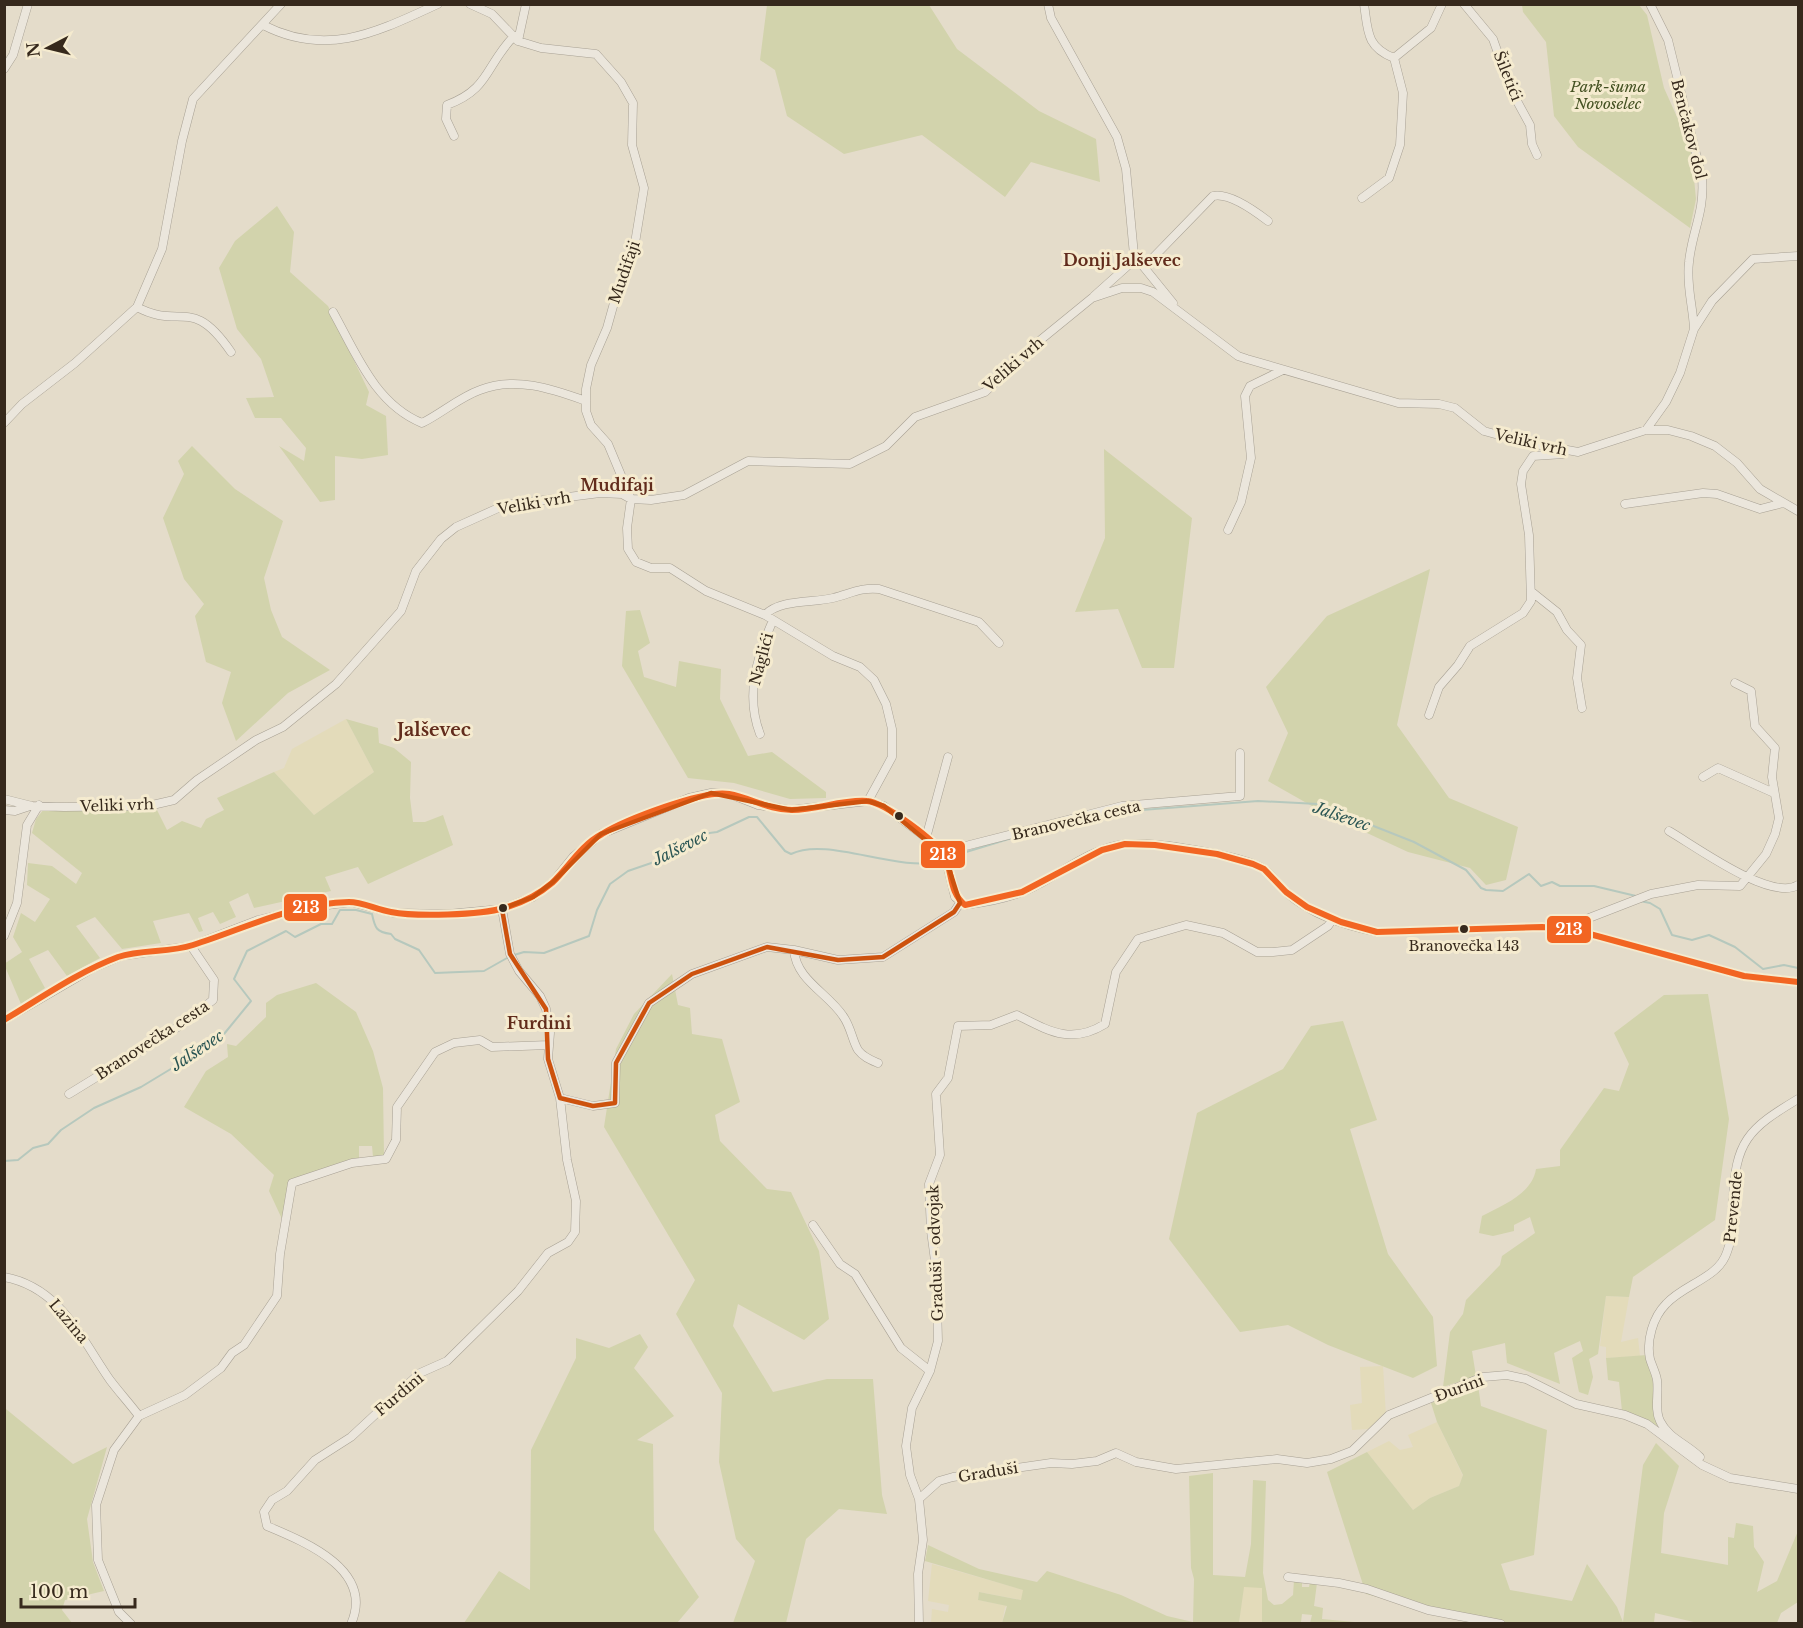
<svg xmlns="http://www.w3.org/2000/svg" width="1803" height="1628" viewBox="0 0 1803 1628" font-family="'Libre Baskerville',serif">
	<rect width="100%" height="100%" fill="#e4dcca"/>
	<path fill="#e3dbba" d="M346,719l28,53 -60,43 -40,-43 10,-4 8,-19z
		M1606,1296l23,1 -8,45 17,-4 2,18 -34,2v-11l-6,-1z
		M1383,1366l3,50 -18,13 -16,1 -2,-25 12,-2 -2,-36z
		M1437,1422l26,54 -4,10 -29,12 -17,12 -46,-58 22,-11 11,9 13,-3 -5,-12z
		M932,1564l92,26 -2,10 -43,-8 -1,8 30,6 -3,1 -3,16h-71l1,-14 16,3 1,-7 -21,-4z
		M1243,1587h19v36l-23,1z"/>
	<path fill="#d2d3ac" d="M767,5h162l28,44 82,62 57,28 4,43 -69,-20 -26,35 -83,-62 -78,19 -57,-38 -12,-46 -15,-10z
		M1522,5h117l8,10 17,73 27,60 5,51 -6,29 -112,-81 -24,-31 -8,-74 -23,-30z
		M277,206l17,26 -4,40 38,34 41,86 -3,13 20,11 2,39 -26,4 -27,-3v44l-15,2 -41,-56 25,15 2,-13 -25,-30h-26l-9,-20 28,-1 -13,-38 -24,-30 -18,-61 16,-27z
		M192,446l43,43 48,32 -19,57 7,32 11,27 48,33 -42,23 -52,48 -14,-38 9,-31 -25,-10 -11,-46 9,-12 -20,-25 -21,-61 21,-44 -6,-13z
		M1104,449l88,69 -18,150h-32l-24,-59 -43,3 30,-74z
		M1430,569l-33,156 52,73 69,29 -12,53 -20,5 -16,-17 -62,-16 -82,-38 -58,-33 20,-48 -22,-46 61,-71z
		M640,610l10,33 -12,8 6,26 32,10 3,-26 42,8 -1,30 28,57 24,-4 54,40v6l-36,1 -56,-16 -46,-5 -66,-112 4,-55z
		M346,719l32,9 1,15 15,5 17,14 -1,36 3,24h12l18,-7 10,30 -85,39 -10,-17 -33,10 6,14 -77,17 -6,-15 -19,9 7,15 -16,7 -7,-12 -15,6 5,13 -4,1 -10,-19 -36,8 8,22 -39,6 -27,-32 -19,9 24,32 -33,18 -19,-26 -19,9 16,29 -24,16 -17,-40 18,-12 -9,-15 8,-24 14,9 15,-23 -23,-14 1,-22 24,3 24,18 6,-11 -50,-40 4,-14 8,-10 113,1 10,20 15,-9 19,7 5,-9 18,-9 -7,-12 57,-26 40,43 60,-43z
		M672,974l6,31 12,3 2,26 30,5 18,63 -25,13 5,26 47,48 24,3 28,59 10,68 -25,21 -66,-36 -5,22 40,66 54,-13h46l9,116 5,19 -48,-5 -33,30 -20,84h-53l22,-62 -19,-22 -17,-77 3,-69 -46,-79 19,-34 -91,-153 12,-78 18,-35z
		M316,983l40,29 17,39 10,37 1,68 -11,1 -1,-11h-13v12l-70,25 -7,36 -13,-28 5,-16 -43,-41 -47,-27 22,-36 22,-14 -1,-13 9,2 30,-29v-14l11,-8z
		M1708,994l21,125 -14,101 -82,57 -4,20 -23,-1 -8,58 -9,5 4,18 -5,18 -9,-3 -7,-34 11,-7 -3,-10 -26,12 6,31 -53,-21 -2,-20 -33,8 4,25 -33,11 7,-55 13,-18 3,-14 34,-35 2,-9 33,-23 -5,-16 -16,8v6l-21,5 -14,-3 3,-17c21,-11 50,-22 54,-47l24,-3v-16l44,-62 15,3 10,-27 -15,-31 50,-38z
		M1343,1021l34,99 -27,9 38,125 45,63 4,49 -24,12 -85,-33 -40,-20 -48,7 -71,-93 28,-126 86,-44 28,-43z
		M640,1334l8,13 -14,21 40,48 -37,24 16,4 1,86 45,67 -22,26h-213l35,-52 31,19 1,-140 45,-92v-20l33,10z
		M1647,1355l5,19 5,52 -35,-15 -3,-29 -11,-2 -2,-22z
		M1478,1385l3,21 66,24 -13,125 -33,9 9,26 62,11 15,-37 30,43 6,15 20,-157 13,-22 23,23 -15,47 -3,40 67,12v-28l6,1 2,-15 17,3 1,21 10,15 -7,30 20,-11 21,-50v71l-17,11 -4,10h-79l-43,-10 -1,10 -175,1 -113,-30 -39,-122 40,-20 46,58 17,-12 29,-12 4,-11 -26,-53 -6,-19z
		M6,1409l67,55 34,-17 -20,72 6,43 11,29 -39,9 -3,10 10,13h-67z
		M1213,1473v102l32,2 6,-33 2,-64 13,1 -3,92 5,27 6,5 8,-1 11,-9 1,-15 8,1v6h7l1,-5 7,1 -3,23 9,2 -1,11 43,4h-55l2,-8 -10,-1 -1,8 4,1h-43v-35l-18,-1 -5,36h-237l5,-17 -29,-6 1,-8 42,8 2,-10 -98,-29 3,-16 51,24 58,13 10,-11 74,24 46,21 26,6 1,-43 -3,-11 -2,-92z"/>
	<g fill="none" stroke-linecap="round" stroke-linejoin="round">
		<path stroke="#b6c8bd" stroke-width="2" d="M953,856l59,-18 117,-27 129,-10 60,3 96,38 52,28 15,18 5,2 17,1 26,-17 12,12 11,-4 8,4h34l42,10
			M1640,901l10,2 10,6 12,26 20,5 17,-5 26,12 28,22 21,-4 14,3
			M514,955l10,-3 20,1 45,-17 8,-26 13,-26 18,-13 32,-11 7,-8 35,-18 15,-2 32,-15h8l28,34 6,3c37,-18 106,19 151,7
			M4,1161l14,-1 15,-12 15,-4 13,-14 33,-22 47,-21 38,-23 45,-30 27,-33 -17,-22 13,-28 39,-20 9,6 26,-13h11l8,-14h16l16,4c3,14 4,18 19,20l4,5 24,11 16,23 49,-2 23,-13"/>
		<g stroke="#a8a194" stroke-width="9">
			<path id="street" d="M470,4l22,10 26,27 23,7 55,6 25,28 12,21 -1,42 12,43 -11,67 -14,30 -12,43 -16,37 -5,24v22l5,14 17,19 23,55 -4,29 1,21 8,13 15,6h19l36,23 59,24 68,41 27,11 14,13 12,24 6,25v28l-24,44
				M1048,4l3,14 66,119 9,32 8,86 39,48
				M1364,4c4,27 2,43 30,54
				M1464,4l29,35 18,51 19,35 2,19 5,11
				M1650,4l18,36 34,138c3,34 -10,53 -13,84 -3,23 4,44 5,67
				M263,25c64,33 114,7 175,-21
				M518,41l8,-37
				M4,69l9,-14 15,-51
				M454,136l-8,-17 1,-14c43,-16 38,-39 67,-69
				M1362,198l27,-20 11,-33 3,-52 -9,-35 37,-30 11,-24
				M1144,267l69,-71c16,-4 42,15 55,25
				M1094,296l38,-34 2,-7
				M333,312c23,41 42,92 89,111 20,-10 38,-26 58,-33 36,-14 72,-1 106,11
				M231,352c-40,-58 -50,-21 -94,-45l25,-58 20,-108 11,-42 88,-95
				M4,423l18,-19 53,-41 62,-56
				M1646,430l20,-28 14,-29 14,-44 18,-28 41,-42 45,-3
				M1625,504l78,-11 14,1 43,15 23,-6
				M1228,530l13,-28 10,-44 -6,-62 5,-10 33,-16
				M1532,592l25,20 10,18 14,15 -4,33 5,30
				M765,615c15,-16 48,-12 68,-17 17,-4 28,-11 46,-9l100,33 20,21
				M1429,715l10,-28 19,-22 12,-19 53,-33 8,-12 -2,-66 -8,-51 2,-13 10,-15 31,-2
				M760,734c-15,-39 -3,-77 13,-114
				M1703,777l15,-9 56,25
				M4,799l28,7 32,1 84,-1 26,-6 23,-20 59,-40 27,-13 53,-43 65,-73 15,-40 25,-32 15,-12 49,-22 95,-12 22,1 9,5 20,1 33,-5 64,-34 102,3 36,-18 29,-29 70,-25 53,-50 54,-44 30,-10h19l12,4 85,64 9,3 151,44 41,1 16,4 29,23 40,11 54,10 68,-22h22l23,6 24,10 22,17 23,26 38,22
				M4,810l11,1 15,-5
				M1669,831c26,15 102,71 129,54
				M926,838l22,-81
				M942,852l180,-46 118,-10v-43
				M1580,931l9,-13 62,-24 47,-9 42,1 26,-32 9,-20 4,-16 -7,-41 3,-29 -20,-22 -4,-35 -16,-8
				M4,936l13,-33 10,-78 12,-20
				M794,950c2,30 34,43 49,66 8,11 9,24 15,34 5,7 13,10 20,13
				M4,1020l89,-52 28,-12 70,-10 67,-26 54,-13 39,-5 42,11 55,1 54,-5 31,-12 20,-15 20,-25 28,-23 88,-36 22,-5 19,1 28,11 33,5 77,-9 16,5 52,39 9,11 10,41 10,8c25,-3 52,-8 74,-21 28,-15 54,-36 86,-40 27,-3 117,11 139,25 8,6 14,16 22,23 26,23 58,33 91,40l165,-5 33,3 169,46 54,6
				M69,1094l109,-67 35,-27 1,-20 -23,-34
				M560,1098l33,8 22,-3 1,-40 33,-60 43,-29 75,-27 27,3 44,10 45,-3 71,-45 6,-9
				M813,1225l27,39 15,10 46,74 29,23
				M4,1277c56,10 77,61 106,103 9,12 20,24 29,36
				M1700,1457c-13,-13 -32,-19 -40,-36 -6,-12 -1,-28 -3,-41 -1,-7 -5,-14 -7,-21 -4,-18 3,-42 16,-55 18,-20 53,-26 61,-52 6,-16 6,-33 6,-50 2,-61 15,-73 65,-103
				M919,1499l-9,-24 -4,-29 6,-38 18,-37 8,-30 -2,-73 -5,-37 -2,-47 11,-29 -4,-61 12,-16 10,-52 33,-1 26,-10c32,16 54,30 88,9l11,-52 22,-33 48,-14 37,8 34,19h16l19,-2 36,-24 4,-6
				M1288,1577l51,6 28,6 61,21 73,14
				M131,1624l-12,-12 -21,-52 -2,-55 18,-55 25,-34 46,-21 36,-27 11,-15 12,-8 33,-49 3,-42 12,-71 60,-20 34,-4 10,-19 1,-33 38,-55 19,-9 26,-3 12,7 57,-2
				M351,1624c24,-54 -46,-82 -84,-98l-3,-14 8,-12 15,-9 28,-31 36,-23 69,-64 27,-12 71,-70 30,-38 20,-11 7,-10 1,-31 -9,-41 -7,-62 -12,-39 2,-26 -4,-24 -6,-13 -21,-25 -9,-17 -8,-45
				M919,1624l-1,-50 5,-34 -4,-41 20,-18 14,-4 98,-14 21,1 25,-3 19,-8 20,9 40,7 101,-10 30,4 24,-4 21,-8 37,-36 94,-38 24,-2 19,4 50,25 49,11 22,9 55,41 28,13 68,11"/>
		</g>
		<use href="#street" stroke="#ebe6dc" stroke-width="8"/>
		<g stroke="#f5ebcf" stroke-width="10">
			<path id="bus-1" d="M4,1020c37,-22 74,-48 114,-63 24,-8 51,-4 75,-12 51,-16 101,-42 156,-43 14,0 28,8 42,10 25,5 89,3 113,-4 18,-5 34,-13 48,-25 17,-16 28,-37 50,-49 23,-14 102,-45 127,-40 22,4 40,16 63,16 25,0 51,-11 75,-9 17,1 71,41 78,56 8,18 4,35 20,48l57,-13 80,-42 23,-6 30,1 62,9 36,10 11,5 22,23 21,15 34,15 36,10 165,-5 33,3 169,46 54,6"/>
		</g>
		<use href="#bus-1" stroke="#f26522" stroke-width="6"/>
	</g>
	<path fill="none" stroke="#cd520e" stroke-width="4.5" stroke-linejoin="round" d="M711,793l80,17 77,-9 16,5 61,50 15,47 -6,9 -71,45 -45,3 -71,-13 -75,27 -43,29 -33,60 -1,40 -22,3 -33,-8 -12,-39 -2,-50 -36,-55 -8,-45 31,-12 20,-15 48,-48z"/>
	<g fill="#36291c" stroke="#f5ebcf" stroke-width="2">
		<circle cx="899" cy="816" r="5"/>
		<circle cx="503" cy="908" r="5"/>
		<circle cx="1464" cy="929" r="5"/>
	</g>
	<g text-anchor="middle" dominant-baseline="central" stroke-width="6" stroke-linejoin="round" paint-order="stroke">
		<g font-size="14" fill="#36291c" stroke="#f5ebcf">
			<text x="1464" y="946">Branovečka 143</text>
		</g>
		<g font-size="15" fill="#36291c" stroke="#f5ebcf">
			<text transform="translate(1508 76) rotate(68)">Šiletići</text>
			<text transform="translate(1689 129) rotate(76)">Benčakov dol</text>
			<text transform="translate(624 272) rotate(-71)">Mudifaji</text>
			<text transform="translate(1013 364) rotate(-41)">Veliki vrh</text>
			<text transform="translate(1531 442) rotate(13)">Veliki vrh</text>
			<text transform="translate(534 503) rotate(-10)">Veliki vrh</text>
			<text transform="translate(761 659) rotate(-75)">Naglići</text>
			<text transform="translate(117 805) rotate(-2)">Veliki vrh</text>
			<text transform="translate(1076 820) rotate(-13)">Branovečka cesta</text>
			<text transform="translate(152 1040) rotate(-33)">Branovečka cesta</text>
			<text transform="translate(1733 1207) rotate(-84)">Prevende</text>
			<text transform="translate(935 1253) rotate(-92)">Graduši - odvojak</text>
			<text transform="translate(69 1321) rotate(50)">Lazina</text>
			<text transform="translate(1459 1388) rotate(-20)">Đurini</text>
			<text transform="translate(399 1394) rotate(-40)">Furdini</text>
			<text transform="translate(988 1472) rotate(-9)">Graduši</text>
		</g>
		<g font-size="15" font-style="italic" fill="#455223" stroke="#f5ebcf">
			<text x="1608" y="86">Park-šuma<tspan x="1608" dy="17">Novoselec</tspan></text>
		</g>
		<g font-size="16" font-weight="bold" fill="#622c1c" stroke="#f5ebcf">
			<text x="1122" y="260">Donji Jalševec</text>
			<text x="617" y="485">Mudifaji</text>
			<text x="539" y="1023">Furdini</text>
		</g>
		<g font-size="16" font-style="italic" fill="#2b5654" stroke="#f5ebcf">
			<text transform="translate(1342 816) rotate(19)">Jalševec</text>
			<text transform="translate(680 847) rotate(-27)">Jalševec</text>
			<text transform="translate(197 1050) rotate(-34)">Jalševec</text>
		</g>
		<g font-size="18" font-weight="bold" fill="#622c1c" stroke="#f5ebcf">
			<text x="434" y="730">Jalševec</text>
		</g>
	</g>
	<g stroke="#f5ebcf" stroke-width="2">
		<rect x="920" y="840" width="46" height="29" rx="6" fill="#f26522"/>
		<rect x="283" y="893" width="45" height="29" rx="6" fill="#f26522"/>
		<rect x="1546" y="915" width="46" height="29" rx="6" fill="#f26522"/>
	</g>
	<g font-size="16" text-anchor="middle" font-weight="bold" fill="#fff">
		<text x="943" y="860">213</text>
		<text x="306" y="913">213</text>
		<text x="1569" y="935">213</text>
	</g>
	<rect width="1803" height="1628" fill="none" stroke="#36291c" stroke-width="12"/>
	<g transform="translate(48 48) rotate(263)" stroke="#f5ebcf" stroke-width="4.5" paint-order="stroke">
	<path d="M0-4.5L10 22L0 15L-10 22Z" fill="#36291c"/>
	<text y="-9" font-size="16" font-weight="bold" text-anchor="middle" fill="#36291c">N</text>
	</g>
	<path d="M21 1598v9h114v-9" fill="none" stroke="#36291c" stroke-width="3"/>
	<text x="30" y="1598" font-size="18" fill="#36291c" stroke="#f5ebcf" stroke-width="4.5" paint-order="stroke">100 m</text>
</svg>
